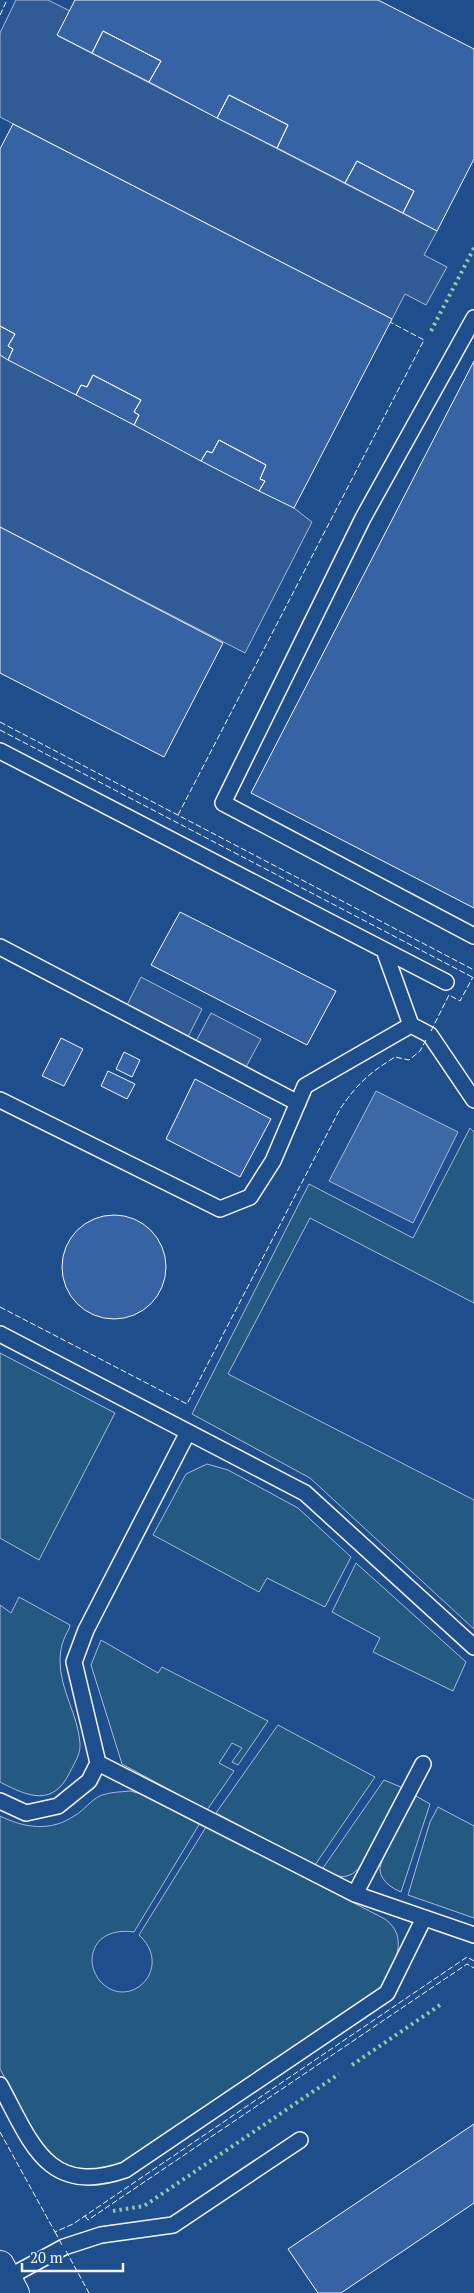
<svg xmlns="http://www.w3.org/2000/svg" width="474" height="2293" viewBox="0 0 474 2293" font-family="'PT Serif',serif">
	<rect width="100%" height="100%" fill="#1f4e8c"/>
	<path fill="#245a82" stroke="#a8bbd7" d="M470,1128l4,4v171l-164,-85 -82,156 246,126v129l-164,-151 -118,-64 117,-230 104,54z
		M0,1353l115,60 -76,147 -39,-22z
		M207,1464l21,6 70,38 53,49 -26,50 -58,-29 -8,14 -106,-57 33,-61z
		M356,1563l110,99 -13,29 -80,-39 7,-14 -48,-26z
		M19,1597l51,28c-1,6 -4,8 -6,14 -3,6 -4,16 -4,22 0,29 18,54 20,82 1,10 -5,19 -10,29 -17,35 -41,25 -70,10v-177l11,8z
		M101,1640l57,33 4,-6 106,54 -30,44 -6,-3 10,-14 -10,-5 -13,20 15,8 -27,39 -85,-46 -31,-99z
		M278,1725l97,52 -60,88 -99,-52z
		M384,1780l19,8c-11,20 -34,76 -51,86 -11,6 -20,0 -29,-6z
		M130,1791l16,4 54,28 -66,109c-20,-3 -41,4 -42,28 0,7 3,15 8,21 29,32 75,-13 39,-46l67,-108 179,92c25,18 9,47 -2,67l-265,179 -32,6 -25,-8 -13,-11 -11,-14 -37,-69v-253c24,12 51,16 74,0 11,-6 16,-16 28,-21 9,-3 18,-3 28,-4z
		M416,1796l14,8 -29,88c-9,-4 -19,-10 -21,-21 -2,-12 29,-61 36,-75z
		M438,1807l36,19v92l-66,-23 22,-73z"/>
	<path fill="#305b95" stroke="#a8bbd7" d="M16,0h32l22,11 -12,25 379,195 -13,24 23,12 -21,38 -21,-11 -13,25 -392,-202v-84z
		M0,355l294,153 18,14 -67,131 -245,-126z
		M141,977l61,32 -14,28 -61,-32z
		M211,1013l50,26 -15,28 -50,-26z"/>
	<path fill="#3b69a3" stroke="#a8bbd7" d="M376,1091l82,41 -45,91 -84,-42z"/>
	<path fill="#3563a3" stroke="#f2f6ff" d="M75,0h303l96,49v110l-37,72 -34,-18 11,-22 -57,-30 -12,22 -68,-35 11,-23 -59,-30 -12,23 -68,-36 12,-21 -58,-30 -11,22 -35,-18z
		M103,31l58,30 -12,21 -57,-29z
		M229,95l59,30 -11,23 -60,-30z
		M13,124l379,195 -98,189 -35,-17 6,-10 -5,-2 6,-14 -47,-25 -7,13 -5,-2 -6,10 -67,-36 5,-10 -5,-3 7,-12 -48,-25 -6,12 -6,-2 -5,10 -68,-35 5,-11 -5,-3 7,-12 -15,-8v-177z
		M357,161l57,30 -11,22 -58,-30z
		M0,326l15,8 -7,12 5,3 -5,11 -8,-5z
		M474,361v547l-223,-115z
		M93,375l48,25 -7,12 5,3 -5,10 -58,-30 5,-10 6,2z
		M219,440l47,25 -6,14 5,2 -6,10 -58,-30 6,-10 5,2z
		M0,527l223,116 -59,114 -164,-84z
		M180,912l156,79 -29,54 -156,-80z
		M61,1038l22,11 -19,37 -22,-10z
		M124,1052l16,8 -8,17 -16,-8z
		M108,1071l27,13 -8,15 -26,-13z
		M195,1079l76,40 -31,58 -74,-38z
		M62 1267a52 52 0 1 1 104 0a52 52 0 1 1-104 0Z
		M474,2124v79l-133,90h-23l-30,-44z"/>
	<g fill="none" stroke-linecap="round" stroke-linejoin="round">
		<g stroke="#f2f6ff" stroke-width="18">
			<path id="service" d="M474,318l-111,200 -140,285 251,133
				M0,751l446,231
				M0,947l298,156
				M384,950l27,75 19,10 44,65
				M0,1100l220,109 30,-12 23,-36 32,-75 106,-61
				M0,1334l305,159 169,154
				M98,1763l257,131 119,41
				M0,1801l26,12 32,-7 31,-25 9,-18 -24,-101 12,-32 102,-198
				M355,1894l68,-130
				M0,2085c31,57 47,112 125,85l262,-177 37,-75
				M7,2278l57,-31 37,-12 72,-10 127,-85"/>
		</g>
		<g stroke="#f2f6ff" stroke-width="30">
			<path id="tertiary" d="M0,2265l15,28"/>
		</g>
		<use href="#service" stroke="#1f4e8c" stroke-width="15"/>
		<use href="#tertiary" stroke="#1f4e8c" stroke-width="28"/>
		<path stroke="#97c8a6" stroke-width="4" stroke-dasharray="2.5 4" stroke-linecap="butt" d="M431,331l43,-83
			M352,2065l88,-60
			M113,2211l31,-5 195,-132"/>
		<path stroke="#f2f6ff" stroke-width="1" stroke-dasharray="6 2.5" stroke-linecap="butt" d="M0,15l7,-15
			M0,722l474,248
			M0,730l474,248
			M178,815l246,-475 -34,-18
			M431,1031l18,-36 11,6 13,-24
			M0,1307l187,97 153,-295c18,-26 28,-35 55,-52l14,3 11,-9 7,-13
			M0,2132l55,100 18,-8 394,-267 7,4
			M85,2216l3,4 379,-256 7,4
			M55,2232l7,13
			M66,2251l23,42"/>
	</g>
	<path d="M22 2263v8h101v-8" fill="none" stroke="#f2f6ff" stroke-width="2.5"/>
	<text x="30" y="2263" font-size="15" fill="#f2f6ff" stroke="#1f4e8c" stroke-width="4" paint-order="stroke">20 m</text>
</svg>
